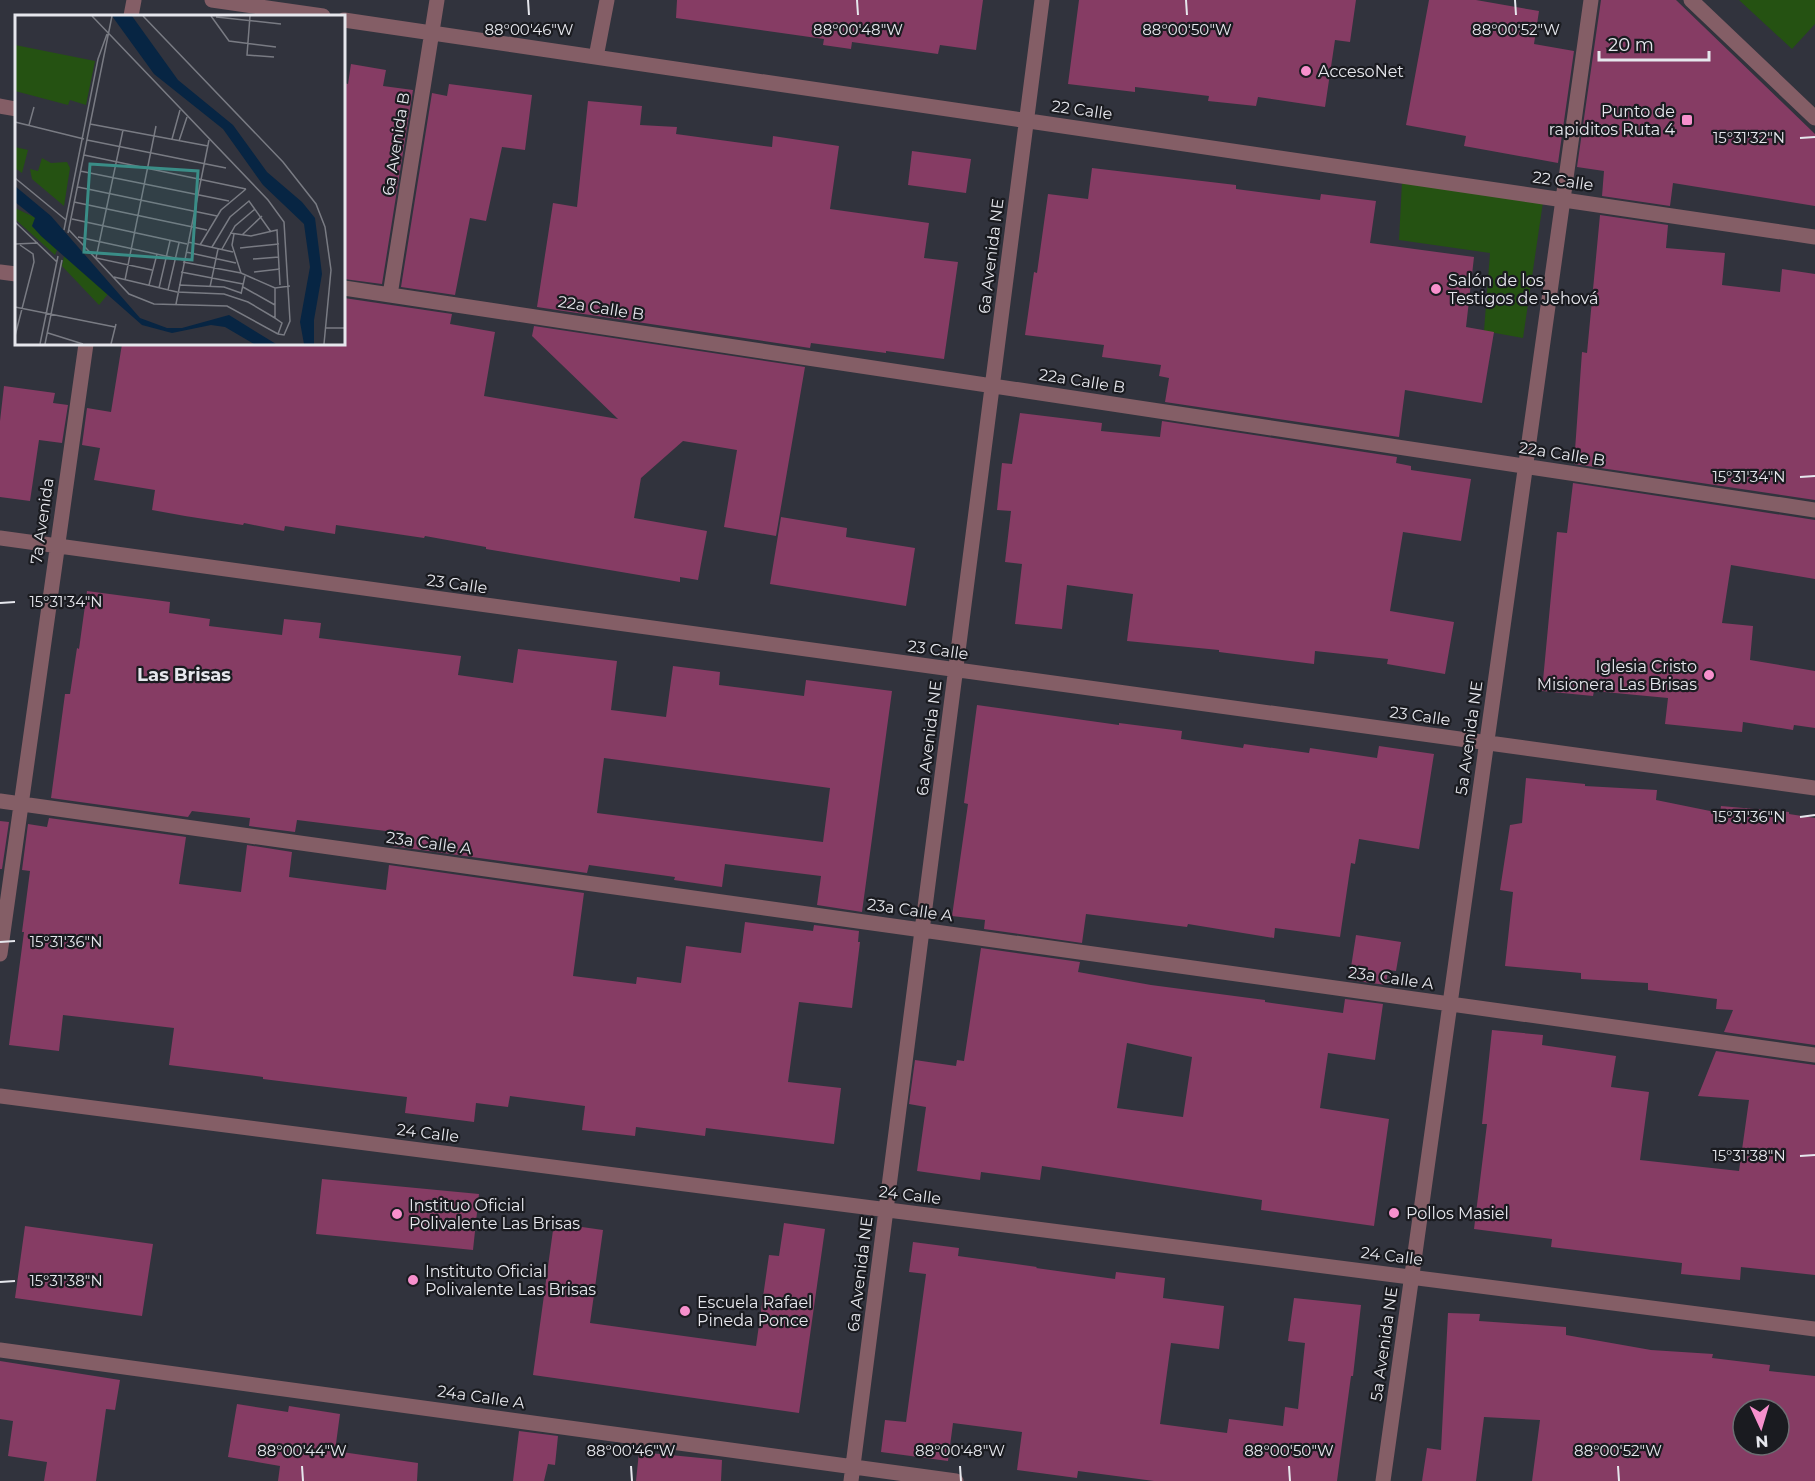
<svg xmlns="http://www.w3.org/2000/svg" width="1815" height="1481" viewBox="0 0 1815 1481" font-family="Montserrat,sans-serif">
	<rect width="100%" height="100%" fill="#31333d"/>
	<path fill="#255212" d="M1739,0h76v24l-23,25z
		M1402,182l141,20 -20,136 -39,-7 6,-78 -91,-13z"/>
	<path fill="#863c64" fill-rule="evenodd" d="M677,0h306l-7,50 -36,-5 -2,9 -86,-12 -1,7 -28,-4 1,-6 -148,-21z
		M1079,0h277l-6,42 -15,-2 -10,67 -67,-10 -2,9 -48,-5 1,-5 -74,-9v5l-67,-8z
		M1429,0h47l63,11 -5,33 40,7 -16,112 -94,-17 2,-10 -60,-11z
		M1601,0h75l139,134v72l-142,-23 -3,23 -68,-10 2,-25 -27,-4z
		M351,64l35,6 -3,16 30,4 -31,194 -38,-5v-196l4,1z
		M449,84l83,11 -7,55 -23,-3 -16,74 -16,-3 -15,77 -54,-8 31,-194 15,3z
		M588,101l54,5 -2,19 37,2 -1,7 96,13 1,-11 66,10 -9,63 99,14 -5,35 34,4 -14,97 -58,-8v2l-75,-10 -1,5 -273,-41 16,-104 24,4z
		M912,151l59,8 -5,34 -58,-8z
		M1092,168l144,17v4l84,11 1,-6 55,7 -6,42 104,14 -8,70 28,5 -12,71 -77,-13 -6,47 -234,-35 4,-24 -10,-2 2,-11 -59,-8 2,-12 -79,-10 9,-63 3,1 11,-79 40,5z
		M1600,215l68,10 -2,23 59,5 -3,32 58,7 2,-23 33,5v226l-241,-36 8,-112 5,1z
		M344,298l108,16 -2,10 45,8 -11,64 134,23 -86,-83 2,-10 271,41 -29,169 -52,-9 13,-77 -54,-9 -42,37 -7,40 73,13 -9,49 -18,-3v5l-194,-33v-2l-61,-11 -1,2 -88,-13 -1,9 -50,-8 -1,5 -40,-8 -1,2 -58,-9 -33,-6 3,-20 -61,-10 6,-32 -18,-3 5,-37 24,4 11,-68h222z
		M4,386l51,7 -2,10 15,2 -6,38 -23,-3 -9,61 -30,-4v-76z
		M1020,413l82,10 -1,8 59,6 2,-16 235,36 -1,6 15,3v4l60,9 -10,62 -58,-9 -13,79 64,11 -9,52 -58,-10 1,-5 -73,-8 -1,13 -95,-12v-2l-92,-9 6,-47 -66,-9 -5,44 -47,-5 7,-60 -17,-2 6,-51 -14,-1 5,-47 10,1z
		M1573,483l242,37v59l-84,-14 -9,58 31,3 -3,34 65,11v57l-21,-3 -1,5 -50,-8 -1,10 -77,-8 3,-26 -74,-7 -1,5 -51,-5 15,-159 10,1z
		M781,517l66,11 -1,9 69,11 -9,58 -136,-22z
		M87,591l83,11 -1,11 41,6 -1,7 73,9 2,-16 37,4 -2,15 142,18 -3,19 55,8 5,-34 99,12 -6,49 55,7 7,-51 47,6 -1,13 85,11 2,-16 86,11 -30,221 -45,-7 4,-29 -96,-12 -3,23 -48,-7 1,-3 -86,-12 -2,8 -195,-27 2,-14 -97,-12 -2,12 -46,-6 1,-8 -58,-7 -4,6 -137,-19 14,-104h5l7,-46 2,1zM604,758l226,30 -7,54 -226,-29z
		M977,705l142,20v-2l63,8 -1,8 62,9 1,-4 65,9 1,-5 67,10 2,-12 55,8 -15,95 -60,-10 -4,25 -4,-1 -11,74 -65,-9 -1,10 -86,-14 -1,3 -101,-13 -4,29 -98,-14 1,-9 -33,-4 16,-112 -4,-1z
		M1526,778l59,6v2l72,4 -1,10 64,13 1,-7 68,6v2l26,4v227l-91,-13 9,-22 -17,-1 1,-10 -69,-9v-7l-67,-4v-6l-76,-7 8,-74 -13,-2 10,-65 12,-2z
		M49,818l137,19 -7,47 62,8 6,-47 45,7 -3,25 97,13 3,-25 195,28 -11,83 63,8 1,-7 44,6 5,-37 55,7 4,-31 68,9 1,-6 45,6 -1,11h2l-8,66 -53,-6 -11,80 53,6 -7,56 -128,-16 -1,8 -69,-9 -1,9 -53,-6 3,-24 -75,-10 -2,11 -32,-4 -2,19 -69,-9 2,-16 -144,-18v-2l-94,-12 5,-37 -111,-13 -4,36 -50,-6 15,-113h-2l8,-61 -8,-1 6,-46 19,3z
		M0,821l9,1 -7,47h-2z
		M1356,935l45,7 -5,29 -8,-1 -2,15 -37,-5z
		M981,948l99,14 -2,10 73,13 114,15v2l78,11 2,-14 38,5 -8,56 -47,-7 -8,55 69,11 -15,107 -113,-16 1,-10 -220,-34 -2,14 -59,-8 -1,8 -63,-9 9,-64 -17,-3 6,-44 41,6 1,-6 7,1zM1127,1043l65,14 -9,60 -66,-9z
		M1492,1030l51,5 -1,10 74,11 -5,31 38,5 -9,68 99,11 10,-71 -51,-4 18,-45 99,14v210l-74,-8 -1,13 -59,-6 1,-11 -131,-16 1,-8 -78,-10 13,-105h-5z
		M322,1179l157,15 -6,56 -157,-16z
		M554,1223l49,7 -13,93 166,23 13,-91 10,1 5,-33 41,6 -26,184 -266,-38z
		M25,1226l128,18 -11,72 -127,-18z
		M913,1242l46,6 -1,8 79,11 -1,1 79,11 1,-7 49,6 -2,20 61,8 -5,43 -48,-6 -11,81 67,9 2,-14 54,7 2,-19 13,2 7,-66 -17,-2 6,-43 67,7 -8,71h-2l-14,105h-183l-76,-10 -1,7 -60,-8 5,-38 -69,-9 -5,38 -67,-9 4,-32 21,2 20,-148 -17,-2z
		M1448,1313l32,1 -1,7 87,6v8l85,15 62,4 -1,4 58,7 -1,6 46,5v105h-283l8,-61 -56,-3 -8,64h-54l5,-33 14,2zM1743,1409h36v36h-36z
		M0,1361l120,19 -5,30 -9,-1 -10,72h-52l3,-19 -39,-6 5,-35 -13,-2z
		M237,1404l51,8 1,-6 51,8 -5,37 83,12 -1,18h-139l2,-15 -52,-9z
		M519,1431l39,5 -3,29 -7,-1 -4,17h-31z
		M639,1452l83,8 -1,21h-85z"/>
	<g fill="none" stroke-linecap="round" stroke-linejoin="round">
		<path stroke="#845e66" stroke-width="15" d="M212,0l111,16
			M1691,0l124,118
			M131,16l3,-16
			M344,20l1471,217
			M596,57l11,-57
			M0,106l16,3
			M0,272l16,2
			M344,288l1471,222
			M390,295l47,-295
			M0,538l1815,250
			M0,801l1815,254
			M0,954l86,-610
			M0,1096l1815,233
			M0,1350l956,131
			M851,1481l191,-1481
			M1383,1481l208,-1481"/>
	</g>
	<path fill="none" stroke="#e6e7ed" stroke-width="2" d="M528,0l1,15M857,0l1,15M1186,0l1,15M1515,0l1,15M1800,138l15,-1M1800,477l15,-1M0,603l15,-1M1800,817l15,-2M0,942l15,-1M1800,1156l15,-1M0,1282l15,-1M302,1466l1,15M631,1466l1,15M960,1466l1,15M1289,1466l1,15M1618,1466l1,15"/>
	<g fill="#f790cd" stroke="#1a1b20" stroke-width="2">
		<circle cx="1306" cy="71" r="6"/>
		<rect x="1681" y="114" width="12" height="12" rx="3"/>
		<circle cx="1436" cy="289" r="6"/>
		<circle cx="1709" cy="675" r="6"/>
		<circle cx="1394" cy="1213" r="6"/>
		<circle cx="397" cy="1214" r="6"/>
		<circle cx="413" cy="1280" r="6"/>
		<circle cx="685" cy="1311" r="6"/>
	</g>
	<g text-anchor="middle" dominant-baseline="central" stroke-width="4.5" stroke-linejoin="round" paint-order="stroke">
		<g font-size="16" fill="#e6e7ed" stroke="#1a1b20" text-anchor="start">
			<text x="1318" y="71">AccesoNet</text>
			<text x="1675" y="111" text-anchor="end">Punto de<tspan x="1675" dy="18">rapiditos Ruta 4</tspan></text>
			<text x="1448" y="280">Salón de los<tspan x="1448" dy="18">Testigos de Jehová</tspan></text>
			<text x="1697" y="666" text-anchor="end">Iglesia Cristo<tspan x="1697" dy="18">Misionera Las Brisas</tspan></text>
			<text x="409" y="1205">Instituo Oficial<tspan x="409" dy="18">Polivalente Las Brisas</tspan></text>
			<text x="1406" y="1213">Pollos Masiel</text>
			<text x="425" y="1271">Instituto Oficial<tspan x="425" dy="18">Polivalente Las Brisas</tspan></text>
			<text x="697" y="1302">Escuela Rafael<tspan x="697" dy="18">Pineda Ponce</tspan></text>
		</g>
		<g font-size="16" fill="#e6e7ed" stroke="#1a1b20">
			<text transform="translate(1082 110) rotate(8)">22 Calle</text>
			<text transform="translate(396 144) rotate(-81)">6a Avenida B</text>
			<text transform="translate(1563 181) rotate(8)">22 Calle</text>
			<text transform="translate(991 256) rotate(-83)">6a Avenida NE</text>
			<text transform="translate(601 308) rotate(9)">22a Calle B</text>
			<text transform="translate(1082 381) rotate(9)">22a Calle B</text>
			<text transform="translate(1562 454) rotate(9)">22a Calle B</text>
			<text transform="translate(42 521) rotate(-82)">7a Avenida</text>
			<text transform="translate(457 584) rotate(8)">23 Calle</text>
			<text transform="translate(938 650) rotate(8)">23 Calle</text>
			<text transform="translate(1420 716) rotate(8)">23 Calle</text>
			<text transform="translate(929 738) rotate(-83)">6a Avenida NE</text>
			<text transform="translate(1469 738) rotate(-82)">5a Avenida NE</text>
			<text transform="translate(429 843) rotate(8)">23a Calle A</text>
			<text transform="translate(910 910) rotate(8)">23a Calle A</text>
			<text transform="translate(1391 978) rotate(8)">23a Calle A</text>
			<text transform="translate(428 1133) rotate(7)">24 Calle</text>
			<text transform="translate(910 1195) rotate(7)">24 Calle</text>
			<text transform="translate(1392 1256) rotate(7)">24 Calle</text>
			<text transform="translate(860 1274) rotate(-83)">6a Avenida NE</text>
			<text transform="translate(1384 1344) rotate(-82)">5a Avenida NE</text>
			<text transform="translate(481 1397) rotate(8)">24a Calle A</text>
		</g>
		<g font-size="18" font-weight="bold" fill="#e6e7ed" stroke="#1a1b20">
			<text x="184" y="675">Las Brisas</text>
		</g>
	</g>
	<g transform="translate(15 15)">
		<rect width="330" height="330" fill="#31333d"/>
		<path d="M0,30l80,16 -9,44 -16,-5 -2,5 -53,-14zM0,132l13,3 -6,23 -7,-5zM27,143l9,5 16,-1 3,6 -6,38 -32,-27 -2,-10 8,2zM0,193l21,10 -4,8 25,24 -2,5 -40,-36zM49,241l44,38 -9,11 -37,-39z" fill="#255212"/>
		<path d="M97,1h20l46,64 55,45 34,47 35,30 13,16 7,56 -8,46v24h-10l-4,-22 10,-55 -6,-43 -41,-39 -40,-56 -69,-55zM0,171l36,30 89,102 27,10h15l47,-13 47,29h-22l-29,-17 -14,-2 -39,8 -30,-8 -101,-89 -9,-10 3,-8 -20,-16z" fill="#072543"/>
		<path fill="none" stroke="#797b83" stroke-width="1.5" d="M77,1l176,184 16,22 6,99 -6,14 -6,-1M128,1l140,146 33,42 9,23 6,43 -7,74M196,1l18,25 47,6M235,1l-3,39 27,2M201,2l65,7M0,107l69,17M75,109l118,22M14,110l5,-18M108,115l-27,128 56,12M157,124l8,-29M72,125l139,28M164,126l8,-24M69,140l162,34M65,156l149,30M0,163l51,42M63,172l139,29M59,187l133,28M57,204l115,25M0,207l42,40M49,215l34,-171 9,-25M54,215l60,64 25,10 73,2 51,28M53,218l44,-217M215,218l21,3 26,-6 3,55M219,219l-2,11 9,28M227,220l20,-19M63,222l106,23M173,227l45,10M0,229l23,-1M185,230l21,-35 25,-21M197,232l18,-30 19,-16 22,31M225,233l39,-4M207,234l13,-23 20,-17M171,237l50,11M238,244l26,-2M168,247l58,11 34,15 15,-2M166,257l62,12M239,257l26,-3M99,262l63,15 47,2 24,8 27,16M110,265l31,-154M134,270l8,-31M164,270l45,2 17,6M195,272l8,-38M228,272l32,18M144,273l11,-47M260,273v30l7,5 -4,11M153,275l11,-47M226,279l4,-18M161,289l33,-164M0,292l100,20M310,313h20M33,318l35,11M0,321l19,-74 -1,-8 -13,-9M25,329l18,-88M30,329l17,-84M96,329l5,-20"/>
		<path fill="#3a8d87" fill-opacity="0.15" stroke="#3a8d87" stroke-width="3" d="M75,149l108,7 -6,89 -108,-8z"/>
		<rect width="330" height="330" fill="none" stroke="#e6e7ed" stroke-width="3"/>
	</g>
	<g font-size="15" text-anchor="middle" fill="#e6e7ed" stroke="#1a1b20" stroke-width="4.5" stroke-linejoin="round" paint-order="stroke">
		<text x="529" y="35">88°00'46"W</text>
		<text x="858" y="35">88°00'48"W</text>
		<text x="1187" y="35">88°00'50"W</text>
		<text x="1516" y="35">88°00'52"W</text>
		<text x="1749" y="143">15°31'32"N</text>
		<text x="1749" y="482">15°31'34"N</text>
		<text x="66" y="607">15°31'34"N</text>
		<text x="1749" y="822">15°31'36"N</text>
		<text x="66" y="947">15°31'36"N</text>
		<text x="1749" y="1161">15°31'38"N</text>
		<text x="66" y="1286">15°31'38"N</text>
		<text x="302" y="1456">88°00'44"W</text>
		<text x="631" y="1456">88°00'46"W</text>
		<text x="960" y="1456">88°00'48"W</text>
		<text x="1289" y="1456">88°00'50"W</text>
		<text x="1618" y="1456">88°00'52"W</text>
	</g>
	<g transform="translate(1761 1427) rotate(176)"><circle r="28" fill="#1a1b20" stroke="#6c6d72" stroke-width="1.5"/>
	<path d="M0-4.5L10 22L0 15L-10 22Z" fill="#f790cd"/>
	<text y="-9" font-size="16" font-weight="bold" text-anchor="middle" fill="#e6e7ed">N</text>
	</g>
	<path d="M1599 51v9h110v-9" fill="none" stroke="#e6e7ed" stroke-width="3"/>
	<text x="1608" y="51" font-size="18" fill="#e6e7ed" stroke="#1a1b20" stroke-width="4.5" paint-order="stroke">20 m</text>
</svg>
